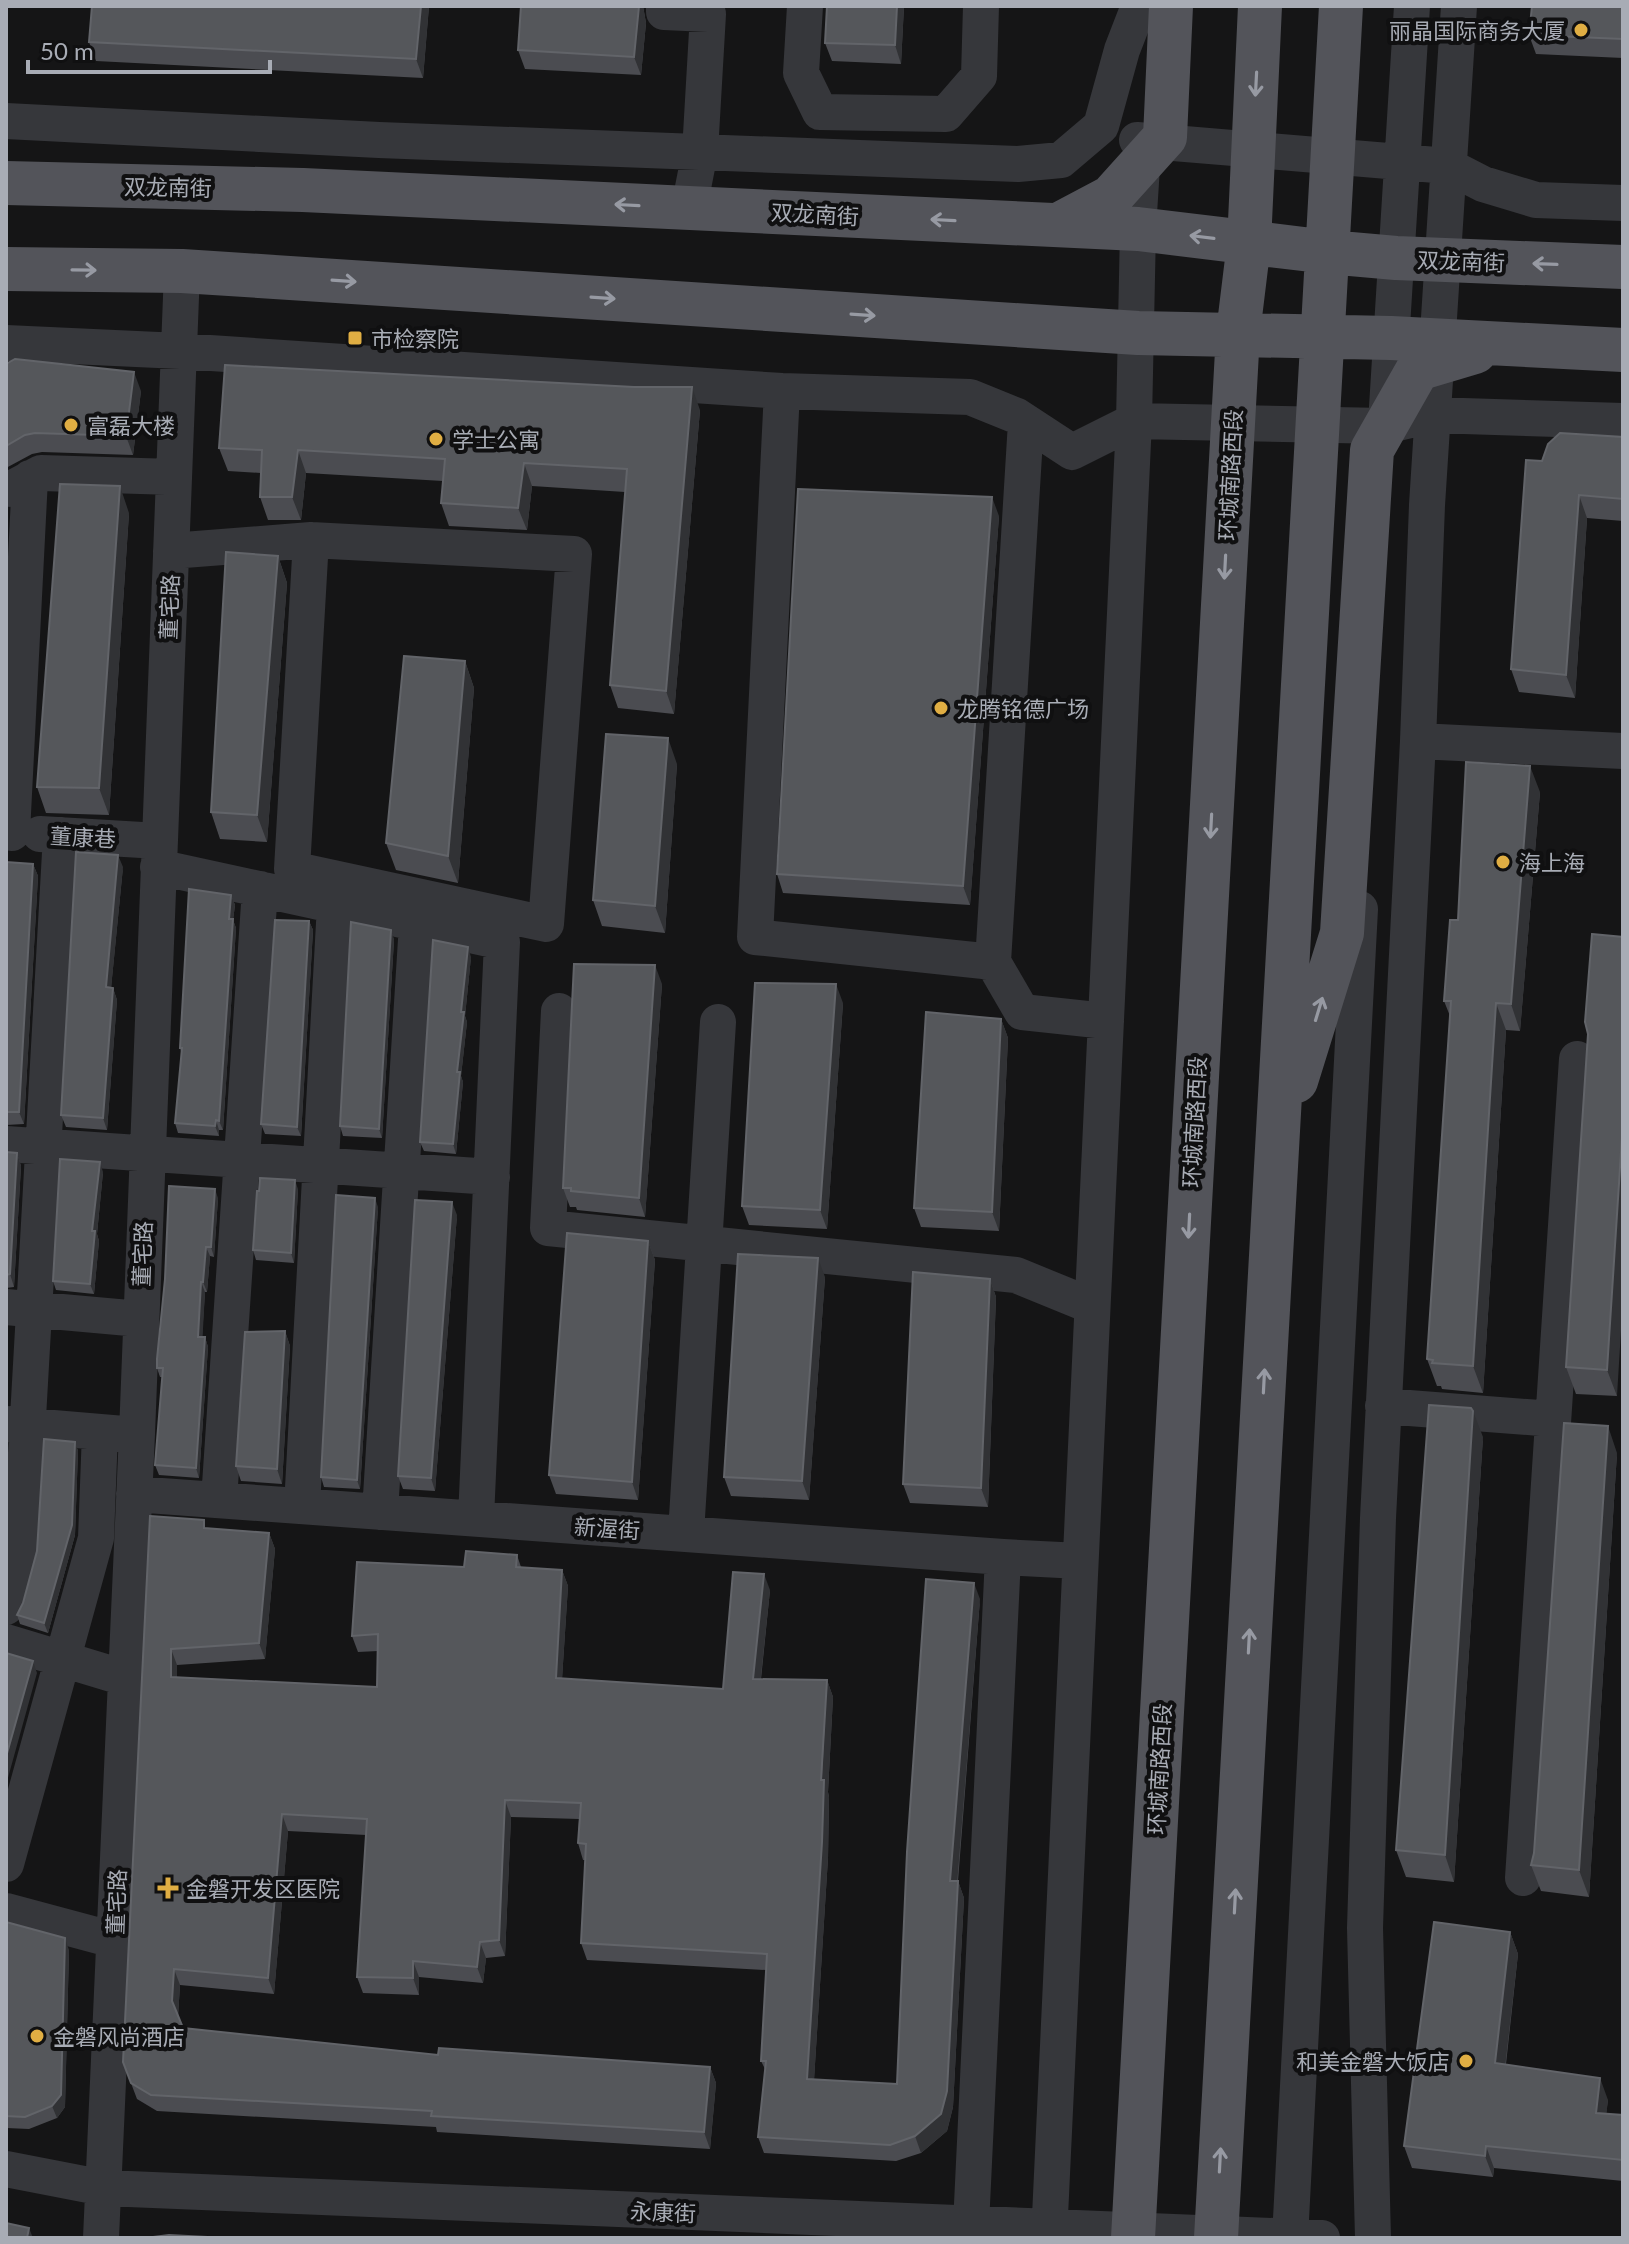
<svg xmlns="http://www.w3.org/2000/svg" width="1629" height="2244" viewBox="0 0 1629 2244" font-family="Lato,'Noto Sans SC',sans-serif">
	<rect width="100%" height="100%" fill="#151516"/>
	<g fill="none" stroke-linecap="round" stroke-linejoin="round">
		<path stroke="#36373b" stroke-width="36" d="M664,6v6l44,2 -8,138 -11,56
			M805,6l-4,67 19,39 126,2 33,-38 2,-70
			M6,121l373,19 639,24 43,-4 40,-34 21,-76 17,-44
			M1137,140l311,26 35,18 53,16 87,3
			M6,343l174,8 602,40 188,6 47,19 55,36 62,-31 251,5 47,-11 191,6
			M782,391l-27,546 238,25 29,50 84,9
			M1386,423l26,-417
			M11,489l30,-16 133,4
			M171,551l140,-11 263,14 -28,370 -254,-55 19,-329
			M1418,741l205,10
			M12,833l18,-355
			M40,834l119,7
			M158,867l344,75 -26,576
			M993,962l33,-540
			M559,1011l-11,217 468,47 76,31
			M6,1144l486,33
			M6,1307l134,12
			M1383,1406l170,13
			M6,1424l118,10
			M134,1494l869,63 77,4
			M219,1500l41,-611
			M302,1506l33,-601
			M380,1512l37,-588
			M686,1533l32,-511
			M6,1607l14,-48 41,-724
			M6,1642l119,36
			M6,1864l90,-326 4,-106
			M1523,1878l54,-819
			M6,1911l108,29
			M6,2169l98,19 1218,50
			M971,2225l32,-668
			M101,2238l36,-804 45,-1163
			M1049,2238l85,-1817 4,-192 5,-78
			M1290,2238l70,-1329
			M1373,2238l-8,-310 13,-410 40,-777 9,-236 32,-499"/>
		<path stroke="#53545a" stroke-width="44" d="M6,183l297,7 835,39 190,23 68,6 227,9
			M1060,224l51,-27 54,-60 6,-131
			M6,269l176,2 956,62 253,5 232,12
			M1296,1081l46,-148 30,-483 46,-81 57,-17
			M1133,2238l105,-1905 11,-90 11,-237
			M1216,2238l125,-2232"/>
	</g>
	<path fill="#4b4c51" d="M429,6l-6,72 -327,-17 -7,-19z
		M643,6l3,17 -5,52 -116,-6 -7,-19z
		M827,6h77l-3,58 -69,-3 -7,-18z
		M1623,6v52l-87,-4 -7,-19z
		M6,364l135,27 -8,64 -91,-3 -10,2 -26,14z
		M700,410l-26,304 -56,-6 -8,-23 15,-193 -93,-6 -5,44 -78,-4 -8,-23 2,-22 -137,-8 -5,47h-33l-8,-23 1,-24 -33,-2 -9,-23z
		M1623,437v84l-36,-3 -12,180 -56,-6 -8,-23 31,-208z
		M129,513l-20,302 -63,-2 -9,-26z
		M999,516l-29,389 -187,-12 -6,-19z
		M278,556l9,27 -20,259 -47,-3 -9,-27z
		M465,661l9,27 -16,195 -62,-13 -10,-27z
		M677,764l-12,169 -63,-7 -9,-26z
		M1540,792l-20,239 -14,-1 -23,363 -41,-4 -1,-3h-4l-10,-27 23,-343 -6,-15 14,-81z
		M6,862l27,2 5,12 -14,248 -18,1z
		M123,867l-12,121h2l4,12 -10,130 -41,-3 -5,-12z
		M231,895l4,10 -2,15 3,8 -13,202h-4v6l-41,-3 -3,-10 7,-69 -2,-6z
		M309,921l4,9 -12,206 -36,-2 -4,-10z
		M391,930l3,10 -12,198 -39,-2 -3,-10z
		M1592,934l25,462 -41,-2 -10,-27 22,-333z
		M471,957l-6,59 2,6 -6,54 2,6 -7,72 -32,-3 -4,-9z
		M662,984l-17,233 -68,-7 -1,-3h-6l-7,-19z
		M843,1003l-16,226 -78,-4 -7,-19z
		M1001,1019l7,19 -9,193 -78,-4 -7,-19z
		M6,1152l11,1 4,13 -7,121 -8,1z
		M103,1172l-6,62 2,7 -5,53 -38,-4 -3,-9z
		M298,1189l-4,74 -38,-3 -3,-10 6,-59z
		M218,1198l-4,59 -4,-1 -3,36h-2l-3,45h3l3,10 -9,131 -40,-3 -4,-10 7,-88h-2l-3,-9z
		M378,1207l-18,282 -36,-2 -3,-10z
		M457,1215l-22,276 -32,-2 -5,-13z
		M648,1241l7,19 -17,240 -82,-6 -7,-19z
		M825,1277l-16,223 -78,-4 -7,-19z
		M990,1279l6,18 -8,210 -78,-4 -7,-19z
		M285,1331l5,15 -8,138 -41,-3 -5,-15z
		M1483,1437l-29,445 -48,-5 -10,-27z
		M75,1442l3,9 -3,84 -27,98 -28,-9 -3,-9 6,-12z
		M1617,1453l-28,444 -48,-6 -10,-26z
		M150,1516l57,12 62,5 6,16 -10,110 -88,6v12l200,10 1,-36 -20,1 -6,-16 112,-69 53,-12 4,12 41,3 6,16 -6,93 161,10 47,-99 -9,89 66,1 6,17 -5,95 1,5 -1,61 -14,222 83,4 83,-485 -22,282 6,17 -11,209 -6,24 -26,22 -25,8 -132,-8 -6,-16 7,-68 -4,-8 5,-91 -179,-10 -6,-17 5,-83h-3l-5,-17 1,-24 -68,-2 -6,139 -19,2 -3,25 -64,-6v18l-56,-2 -6,-16 9,-142 -78,-4 -14,163 -94,-9 -2,31 5,12 255,27 272,12 6,16 -6,66 -273,-17 -1,-5 -279,-16 -20,-12 -14,-37z
		M6,1922l63,28 -4,157 -8,11 -28,11 -23,-1z
		M1510,1932l8,22 -12,110 102,36 -2,14 17,1v66l-129,-13 -1,9 -81,-9 -8,-22z"/>
	<path fill="#313235" d="M421,6h8l-6,72 -7,-19z
		M639,6h4l3,17 -5,52 -7,-18z
		M897,6h7l-3,58 -6,-19z
		M134,372l7,19 -8,64 -7,-19z
		M692,387l8,23 -26,304 -8,-23z
		M298,450l8,23 -5,47 -9,-23z
		M524,463l8,23 -5,44 -9,-22z
		M120,486l9,27 -20,302 -10,-27z
		M1579,495l8,23 -12,180 -9,-23z
		M992,497l7,19 -29,389 -7,-19z
		M278,556l9,27 -20,259 -10,-27z
		M465,661l9,27 -16,195 -10,-27z
		M668,738l9,26 -12,169 -10,-27z
		M1530,766l10,26 -20,239 -9,-27z
		M118,855l5,12 -13,132 -4,-12z
		M33,864l5,12 -14,248 -5,-12z
		M231,895l4,10 -2,15 3,8 -13,202 -4,-9z
		M309,921l4,9 -12,206 -4,-9z
		M391,930l3,10 -12,198 -3,-9z
		M468,947l3,10 -6,59 2,6 -6,54 2,6 -7,72 -3,-10 8,-132z
		M655,965l7,19 -17,233 -6,-19z
		M836,984l7,19 -16,226 -7,-19z
		M113,988l4,12 -10,130 -4,-12z
		M1496,1003l10,27 -23,363 -10,-27z
		M1001,1019l7,19 -9,193 -7,-19z
		M216,1120l3,10v6l-4,-10z
		M1623,1121v177l-6,98 -10,-26z
		M17,1153l4,13 -7,121 -4,-13z
		M100,1162l3,10 -6,62 2,7 -5,53 -4,-10 2,-53z
		M295,1180l3,9 -4,74 -3,-10z
		M215,1189l3,9 -4,59 -3,-10z
		M375,1198l3,9 -18,282 -3,-9z
		M452,1202l5,13 -22,276 -4,-13z
		M648,1241l7,19 -17,240 -6,-18z
		M206,1247l4,9 -3,36 -4,-10z
		M818,1258l7,19 -16,223 -7,-19z
		M990,1279l6,18 -8,210 -7,-19z
		M201,1282l4,10 -3,55 -4,-10z
		M285,1331l5,15 -8,138 -5,-15z
		M205,1337l3,10 -9,131 -3,-10z
		M1473,1411l10,26 -29,445 -9,-27z
		M1608,1426l9,27 -28,444 -10,-27z
		M75,1442l3,9 -3,84 -27,98 -4,-10z
		M269,1533l6,16 -10,110 -6,-16z
		M562,1570l6,16 -7,109 -5,-17z
		M764,1574l6,16 -11,105 -6,-16z
		M974,1583l6,16 -24,298 -6,-16z
		M171,1649l6,16v28l-6,-16z
		M33,1661l4,12 -31,112v-28z
		M827,1680l6,17 -5,95 1,5 -1,61 -15,238 -6,-17z
		M505,1800l6,17 -6,139 -6,-16z
		M282,1814l6,17 -14,163 -6,-16z
		M958,1881l6,17 -11,209 -6,24 -26,22 -6,-17z
		M1510,1932l8,22 -15,131 -8,-22z
		M65,1938l4,12 -4,157 -8,11 -5,-12z
		M480,1942l6,16 -3,25 -6,-16z
		M413,1961l6,16v18l-6,-17z
		M174,1969l6,16 -2,32 -6,-16z
		M710,2067l6,16 -6,66 -6,-17z
		M1600,2078l8,22 -4,34 -8,-21z
		M1486,2146l8,22 -1,9 -8,-21z
		M29,2228l4,10h-6z"/>
	<path fill="#55575b" stroke="#626469" stroke-width="2" d="M92,6h329l-5,53 -327,-17z
		M521,6h118l-5,51 -116,-7z
		M827,6h70l-2,39 -70,-2z
		M1532,6h91v33l-94,-4z
		M15,359l119,13 -8,64 -91,-3 -10,2 -19,11v-82z
		M225,365l409,22h58l-26,304 -56,-6 17,-216 -103,-6 -6,45 -77,-5 4,-44 -147,-9 -6,47h-32l2,-47 -43,-2z
		M1560,433l63,4v62l-44,-4 -13,180 -55,-6 15,-209 16,1 6,-17z
		M60,484l60,2 -21,302 -62,-1z
		M798,489l194,8 -29,389 -186,-12z
		M226,552l52,4 -21,259 -46,-3z
		M404,656l61,5 -17,195 -62,-13z
		M606,734l62,4 -13,168 -62,-6z
		M1466,762l64,4 -19,238 -15,-1 -23,363 -41,-3 1,-3 -6,-1 24,-358h-7l6,-81h8z
		M76,852l42,3 -12,132 7,1 -10,130 -42,-3z
		M6,862l27,2 -14,248h-13z
		M189,889l42,6 -2,24h4l-14,202 -3,-1 -1,6 -40,-3 7,-75h-2z
		M275,920l34,1 -12,206 -36,-3z
		M351,922l40,8 -12,199 -39,-3z
		M1592,934l31,3v184l-16,249 -41,-3 22,-333 -3,-12z
		M433,940l35,7 -7,65h3l-7,60h3l-7,72 -33,-2z
		M574,964l81,1 -16,233 -68,-7v-3h-8z
		M755,983l81,1 -16,226 -78,-4z
		M926,1012l75,7 -9,193 -78,-4z
		M6,1152l11,1 -7,121 -4,1z
		M60,1159l40,3 -8,69h3l-5,53 -37,-3z
		M260,1178l35,2 -4,73 -38,-3 4,-59h2z
		M169,1186l46,3 -4,58h-5l-3,35h-2l-3,55h7l-9,131 -41,-3 8,-97h-6v-9l8,-80z
		M336,1195l39,3 -18,282 -36,-3z
		M415,1200l37,2 -21,276 -33,-2z
		M567,1233l81,8 -16,241 -83,-7z
		M738,1254l80,4 -16,223 -78,-4z
		M913,1272l77,7 -9,209 -78,-4z
		M285,1331l-8,138 -41,-3 9,-134z
		M1429,1405l42,3 2,3 -28,444 -49,-5z
		M1564,1423l44,3 -29,444 -48,-5 3,-12z
		M44,1439l31,3 -3,83 -28,98 -27,-8 6,-12 14,-52z
		M150,1516l54,4v8l65,5 -10,110 -88,6v28l206,10 1,-53 -26,2 5,-74 107,5 2,-16 51,4 -1,12 46,3 -6,108 167,11 10,-117 31,2 -11,105 74,1 -6,100h3l-2,62 -15,237 90,5 10,-232 19,-273 48,4 -24,298h8l-11,210 -6,23 -26,22 -25,9 -132,-8 8,-76h-5l6,-107 -186,-11 5,-99 -8,-1 3,-40 -76,-3 -6,140 -19,2 -3,25 -64,-6v17l-56,-1 10,-158 -85,-5 -14,164 -94,-9 -2,32 11,27 255,27 1,-7 271,19 -6,65 -273,-16 1,-5 -281,-16 -20,-12 -8,-21z
		M6,1653l27,8 -27,96z
		M6,1922l59,16 -4,157 -9,11 -27,11 -19,-1z
		M1434,1922l76,10 -15,131 105,15 -4,35 27,2v45l-137,-14 -1,10 -81,-10z
		M6,2223l23,5 -2,10h-21z
		M169,2235l58,3h-82z"/>
	<defs><path id="oneway-shaft" d="M-6 0H5M1.5-3L5.5 0L1.5 3" fill="none" stroke-width="1.6" stroke-linecap="round" stroke-linejoin="round" transform="scale(2)"/></defs>
	<g stroke="#979aa3">
		<use href="#oneway-shaft" transform="translate(1256 84) rotate(93)"/>
		<use href="#oneway-shaft" transform="translate(627 205) rotate(-177)"/>
		<use href="#oneway-shaft" transform="translate(943 220) rotate(-177)"/>
		<use href="#oneway-shaft" transform="translate(1202 237) rotate(-173)"/>
		<use href="#oneway-shaft" transform="translate(1545 264) rotate(-178)"/>
		<use href="#oneway-shaft" transform="translate(84 270) rotate(1)"/>
		<use href="#oneway-shaft" transform="translate(344 281) rotate(4)"/>
		<use href="#oneway-shaft" transform="translate(603 298) rotate(4)"/>
		<use href="#oneway-shaft" transform="translate(863 315) rotate(4)"/>
		<use href="#oneway-shaft" transform="translate(1225 567) rotate(93)"/>
		<use href="#oneway-shaft" transform="translate(1211 826) rotate(93)"/>
		<use href="#oneway-shaft" transform="translate(1319 1009) rotate(-73)"/>
		<use href="#oneway-shaft" transform="translate(1189 1226) rotate(93)"/>
		<use href="#oneway-shaft" transform="translate(1264 1381) rotate(-87)"/>
		<use href="#oneway-shaft" transform="translate(1249 1641) rotate(-87)"/>
		<use href="#oneway-shaft" transform="translate(1235 1901) rotate(-87)"/>
		<use href="#oneway-shaft" transform="translate(1220 2160) rotate(-87)"/>
	</g>
	<g fill="#e0ae43" stroke="#101011" stroke-width="3">
		<circle cx="1581" cy="30" r="8"/>
		<rect x="347" y="330" width="16" height="16" rx="4"/>
		<circle cx="71" cy="425" r="8"/>
		<circle cx="436" cy="439" r="8"/>
		<circle cx="941" cy="708" r="8"/>
		<circle cx="1503" cy="862" r="8"/>
		<path d="M164 1876h8v8h8v8h-8v8h-8v-8h-8v-8h8z"/>
		<circle cx="37" cy="2036" r="8"/>
		<circle cx="1466" cy="2061" r="8"/>
	</g>
	<g text-anchor="middle" dominant-baseline="central" stroke-width="8" stroke-linejoin="round" paint-order="stroke">
		<g font-size="22" fill="#a8acb5" stroke="#101011" text-anchor="start">
			<text x="1565" y="30" text-anchor="end">丽晶国际商务大厦</text>
			<text x="371" y="338">市检察院</text>
			<text x="87" y="425">富磊大楼</text>
			<text x="452" y="439">学士公寓</text>
			<text x="957" y="708">龙腾铭德广场</text>
			<text x="1519" y="862">海上海</text>
			<text x="186" y="1888">金磐开发区医院</text>
			<text x="53" y="2036">金磐风尚酒店</text>
			<text x="1450" y="2061" text-anchor="end">和美金磐大饭店</text>
		</g>
		<g font-size="22" fill="#a8acb5" stroke="#101011">
			<text transform="translate(168 187) rotate(1)">双龙南街</text>
			<text transform="translate(815 214) rotate(3)">双龙南街</text>
			<text transform="translate(1461 261) rotate(2)">双龙南街</text>
			<text transform="translate(1230 475) rotate(-87)">环城南路西段</text>
			<text transform="translate(169 607) rotate(-88)">董宅路</text>
			<text transform="translate(83 837) rotate(3)">董康巷</text>
			<text transform="translate(1194 1122) rotate(-87)">环城南路西段</text>
			<text transform="translate(142 1254) rotate(-88)">董宅路</text>
			<text transform="translate(607 1528) rotate(4)">新渥街</text>
			<text transform="translate(1159 1769) rotate(-87)">环城南路西段</text>
			<text transform="translate(116 1902) rotate(-88)">董宅路</text>
			<text transform="translate(663 2212) rotate(2)">永康街</text>
		</g>
	</g>
	<rect width="1629" height="2244" fill="none" stroke="#a8acb5" stroke-width="16"/>
	<path d="M28 60v12h242v-12" fill="none" stroke="#a8acb5" stroke-width="4"/>
	<text x="40" y="60" font-size="24" fill="#a8acb5" stroke="#101011" stroke-width="6" paint-order="stroke">50 m</text>
</svg>
